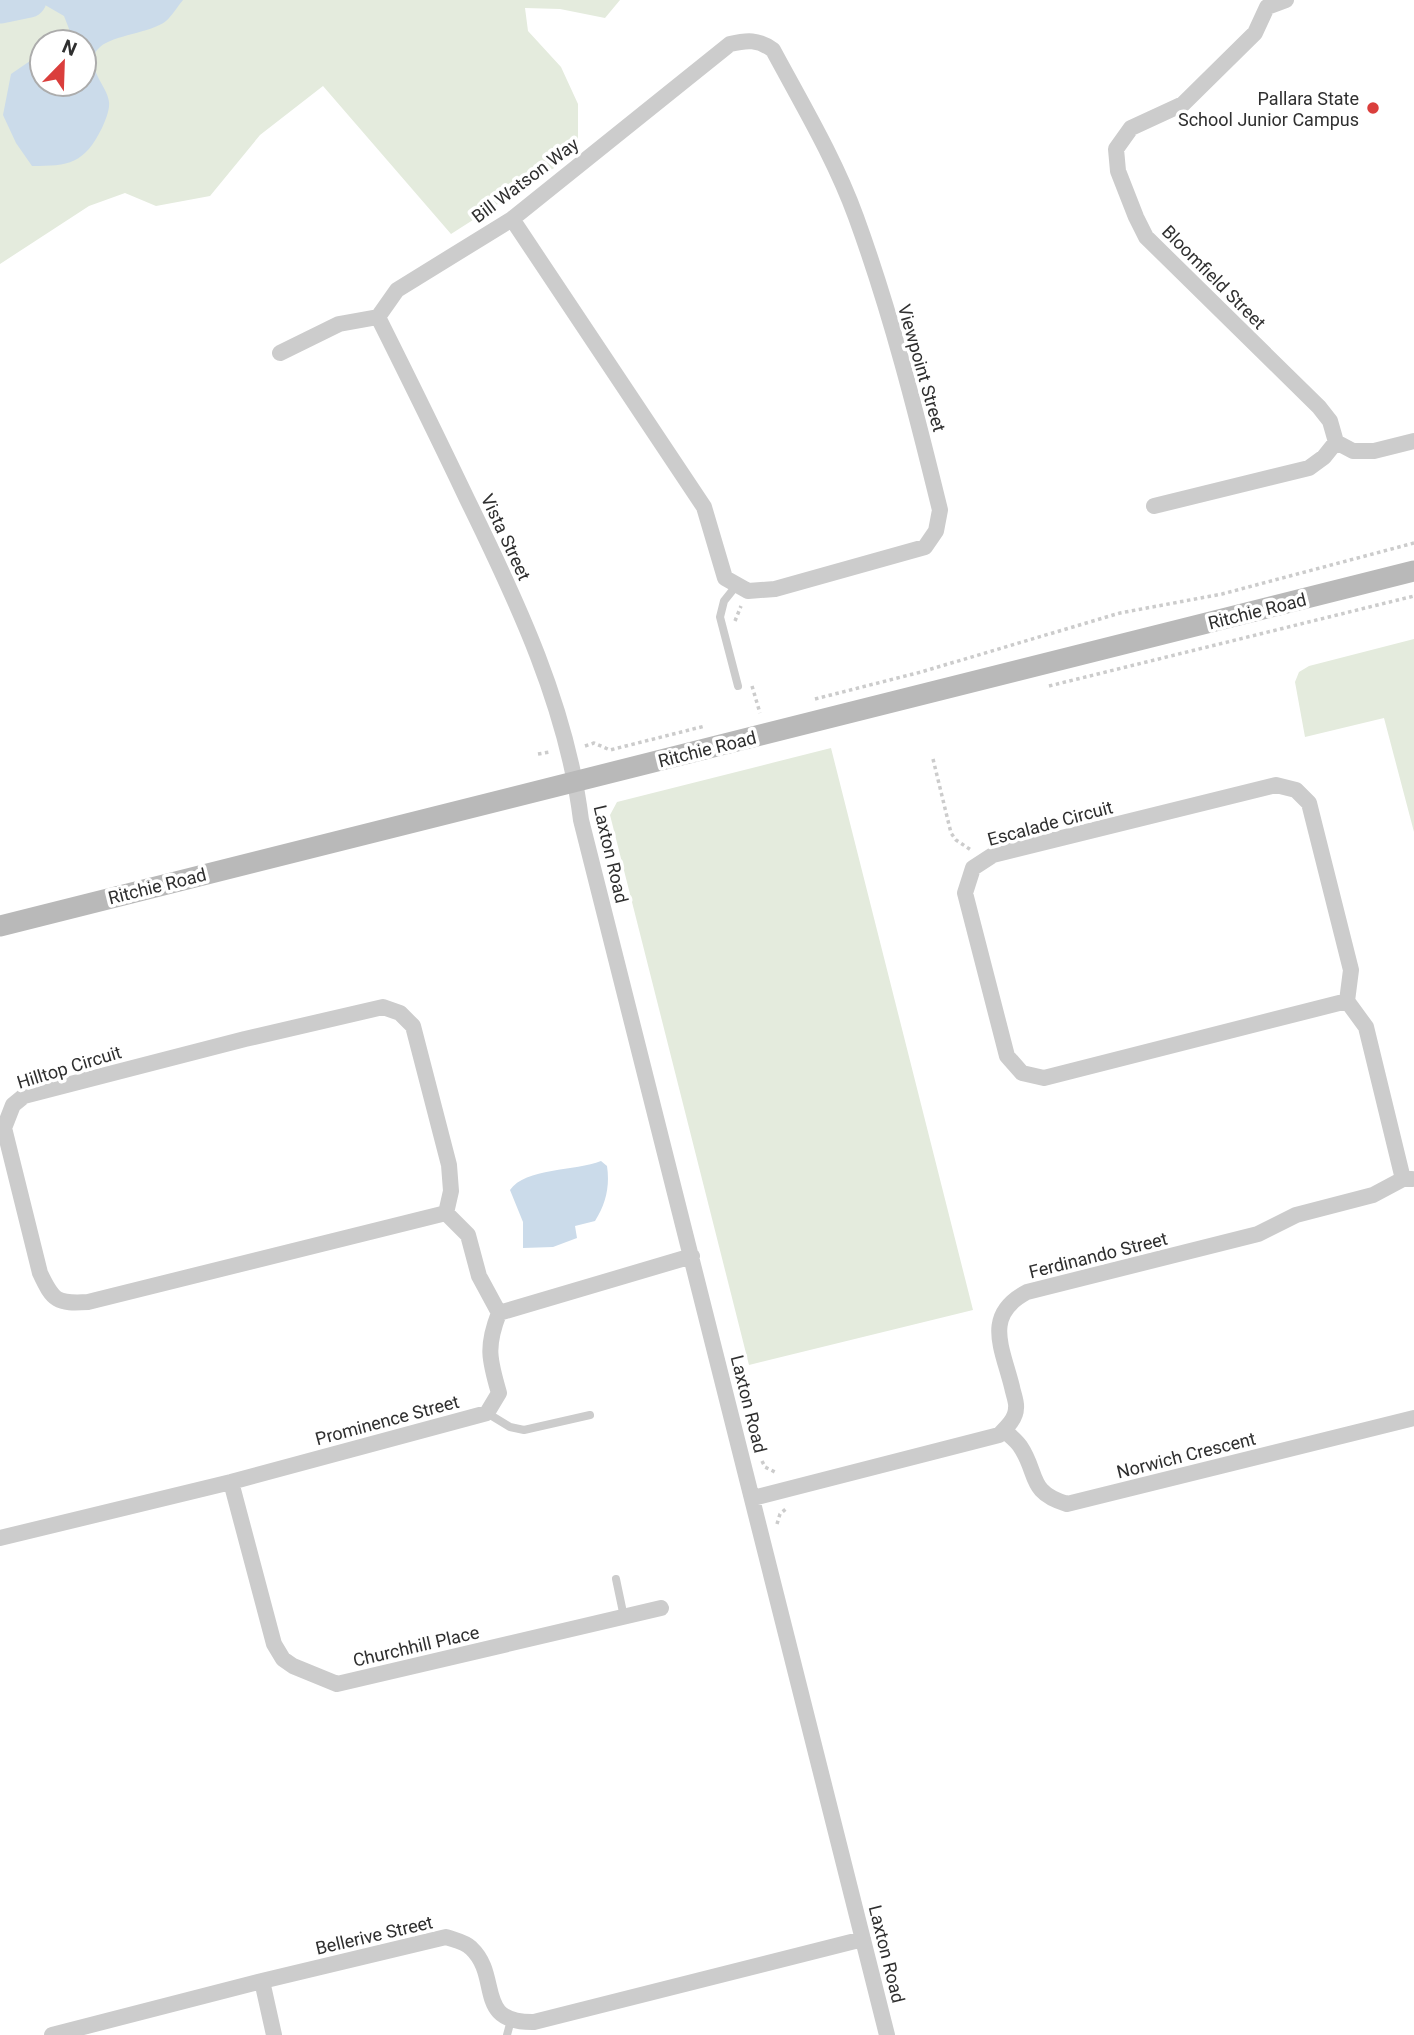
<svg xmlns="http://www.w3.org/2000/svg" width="1414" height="2035" viewBox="0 0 1414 2035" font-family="Roboto,sans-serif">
	<rect width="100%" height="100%" fill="#fff"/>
	<path fill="#e4ebdd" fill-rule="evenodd" d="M0,0h620l-15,18 -45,-9 -35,-1 3,23 33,36 17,37v34l-16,25 -111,71 -128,-148 -63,49 -50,61 -54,10 -31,-13 -36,13 -89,58zM42,42h42v42h-42z
		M1414,639v193l-30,-114 -79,19 -10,-55 4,-10 10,-6z
		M831,748l142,562 -224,55 -139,-550 7,-13z"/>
	<path fill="#cbdbea" d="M44,0h139c-6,7 -11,16 -17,21 -15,12 -53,14 -66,26 -19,17 8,39 9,55 1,8 -4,19 -7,26 -18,36 -33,38 -70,38l-16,-23 -13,-28 8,-41 19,-13 12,-4v27h42v-42h-19l6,-8 -7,-18 -19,-11z
		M601,1161l6,5c3,20 -1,38 -12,55l-20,5 2,12 -24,9 -30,1v-26l-13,-32c15,-22 66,-19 91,-29z"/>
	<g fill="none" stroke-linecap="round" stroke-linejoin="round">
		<path stroke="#cbdbea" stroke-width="35" d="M0,6l29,-6"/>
		<path stroke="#ccc" stroke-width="3.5" stroke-dasharray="3.5 3.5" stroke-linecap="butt" d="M735,621l6,-15
			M752,686l8,27
			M1049,686l365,-90
			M815,699l106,-27 199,-59 102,-19 192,-51
			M585,746l9,-3 16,7 95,-24
			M538,754l12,-2
			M933,759l18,74 5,7 15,10
			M762,1461l3,6 12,6
			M777,1524l3,-10 7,-6"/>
		<path stroke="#ccc" stroke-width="8" d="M736,586l-12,15 -4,16 18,69
			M487,1413l23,14 14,3 66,-15
			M616,1579l8,38
			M507,2035l4,-15"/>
		<path stroke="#ccc" stroke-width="16" d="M378,317c30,60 60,121 89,182 50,102 100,208 114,321l306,1215
			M280,353l59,-29 39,-7 19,-27 115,-71 218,-175c17,-4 28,-5 43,6 29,54 62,109 83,167 35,96 60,195 84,293l-4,21 -11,16 -150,42 -27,2 -23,-13 -21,-71 -192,-288
			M1336,442l17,9h21l40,-10
			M1154,506l155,-38 15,-11 12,-15 -6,-21 -11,-14 -173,-170 -10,-20 -18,-46 -2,-22 15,-21 52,-24 72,-71 12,-26 19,-7
			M1347,1001l-303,77 -22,-5 -15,-17 -42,-163 8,-25 20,-13 283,-70 20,5 13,13 42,167 -4,31 19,26 37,152
			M446,1213l-358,89c-31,2 -35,-1 -48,-29l-36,-145 9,-23 11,-9 221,-57 138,-32 17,6 13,13 36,139 2,26 -5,22 22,22 11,41 20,37
			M1004,1430c5,5 12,10 16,16 19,28 7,46 47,58l347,-86
			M231,1482l43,162 9,15 10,7 44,18 324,-76
			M753,1498l246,-63c7,-7 17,-16 17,-27 1,-6 -3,-15 -4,-21 -10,-40 -29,-72 15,-95l231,-58 38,-19 77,-20 30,-16h9
			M0,1538l231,-56 256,-69 12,-20c-10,-34 -13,-47 0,-80l193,-57
			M262,1981l12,54
			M52,2035l210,-54 184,-44c8,3 19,5 25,11 31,29 2,75 63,74l329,-83"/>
		<path stroke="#b9b9b9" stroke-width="21" d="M0,926l1414,-355"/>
	</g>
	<circle fill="#da3e3c" stroke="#fff" stroke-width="2.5" cx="1373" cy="108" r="7"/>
	<g text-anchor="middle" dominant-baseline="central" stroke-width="7" stroke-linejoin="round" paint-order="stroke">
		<g font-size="18" fill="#2f2f2f" stroke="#fff" text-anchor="end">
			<text x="1359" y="98">Pallara State<tspan x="1359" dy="21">School Junior Campus</tspan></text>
		</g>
		<g font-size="18" fill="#2f2f2f" stroke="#fff">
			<text transform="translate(525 180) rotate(-37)">Bill Watson Way</text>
			<text transform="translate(1214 277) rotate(45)">Bloomfield Street</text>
			<text transform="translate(922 368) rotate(74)">Viewpoint Street</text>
			<text transform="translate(506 537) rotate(65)">Vista Street</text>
			<text transform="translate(1257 611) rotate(-14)">Ritchie Road</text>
			<text transform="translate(707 749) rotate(-14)">Ritchie Road</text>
			<text transform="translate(1050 823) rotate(-15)">Escalade Circuit</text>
			<text transform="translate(611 854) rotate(77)">Laxton Road</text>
			<text transform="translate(157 886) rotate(-14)">Ritchie Road</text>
			<text transform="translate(69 1067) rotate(-17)">Hilltop Circuit</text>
			<text transform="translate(1098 1255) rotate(-14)">Ferdinando Street</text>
			<text transform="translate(749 1404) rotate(76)">Laxton Road</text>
			<text transform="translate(387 1420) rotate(-15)">Prominence Street</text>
			<text transform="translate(1186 1455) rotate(-14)">Norwich Crescent</text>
			<text transform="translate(416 1646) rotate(-13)">Churchhill Place</text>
			<text transform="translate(374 1935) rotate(-13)">Bellerive Street</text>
			<text transform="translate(887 1954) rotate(76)">Laxton Road</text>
		</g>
	</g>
	<g transform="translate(63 63) rotate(23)"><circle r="33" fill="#ffffff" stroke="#acacac" stroke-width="2"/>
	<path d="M0-5L12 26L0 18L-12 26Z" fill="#da3e3c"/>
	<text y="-10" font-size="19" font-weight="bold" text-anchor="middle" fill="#2f2f2f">N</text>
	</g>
</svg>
